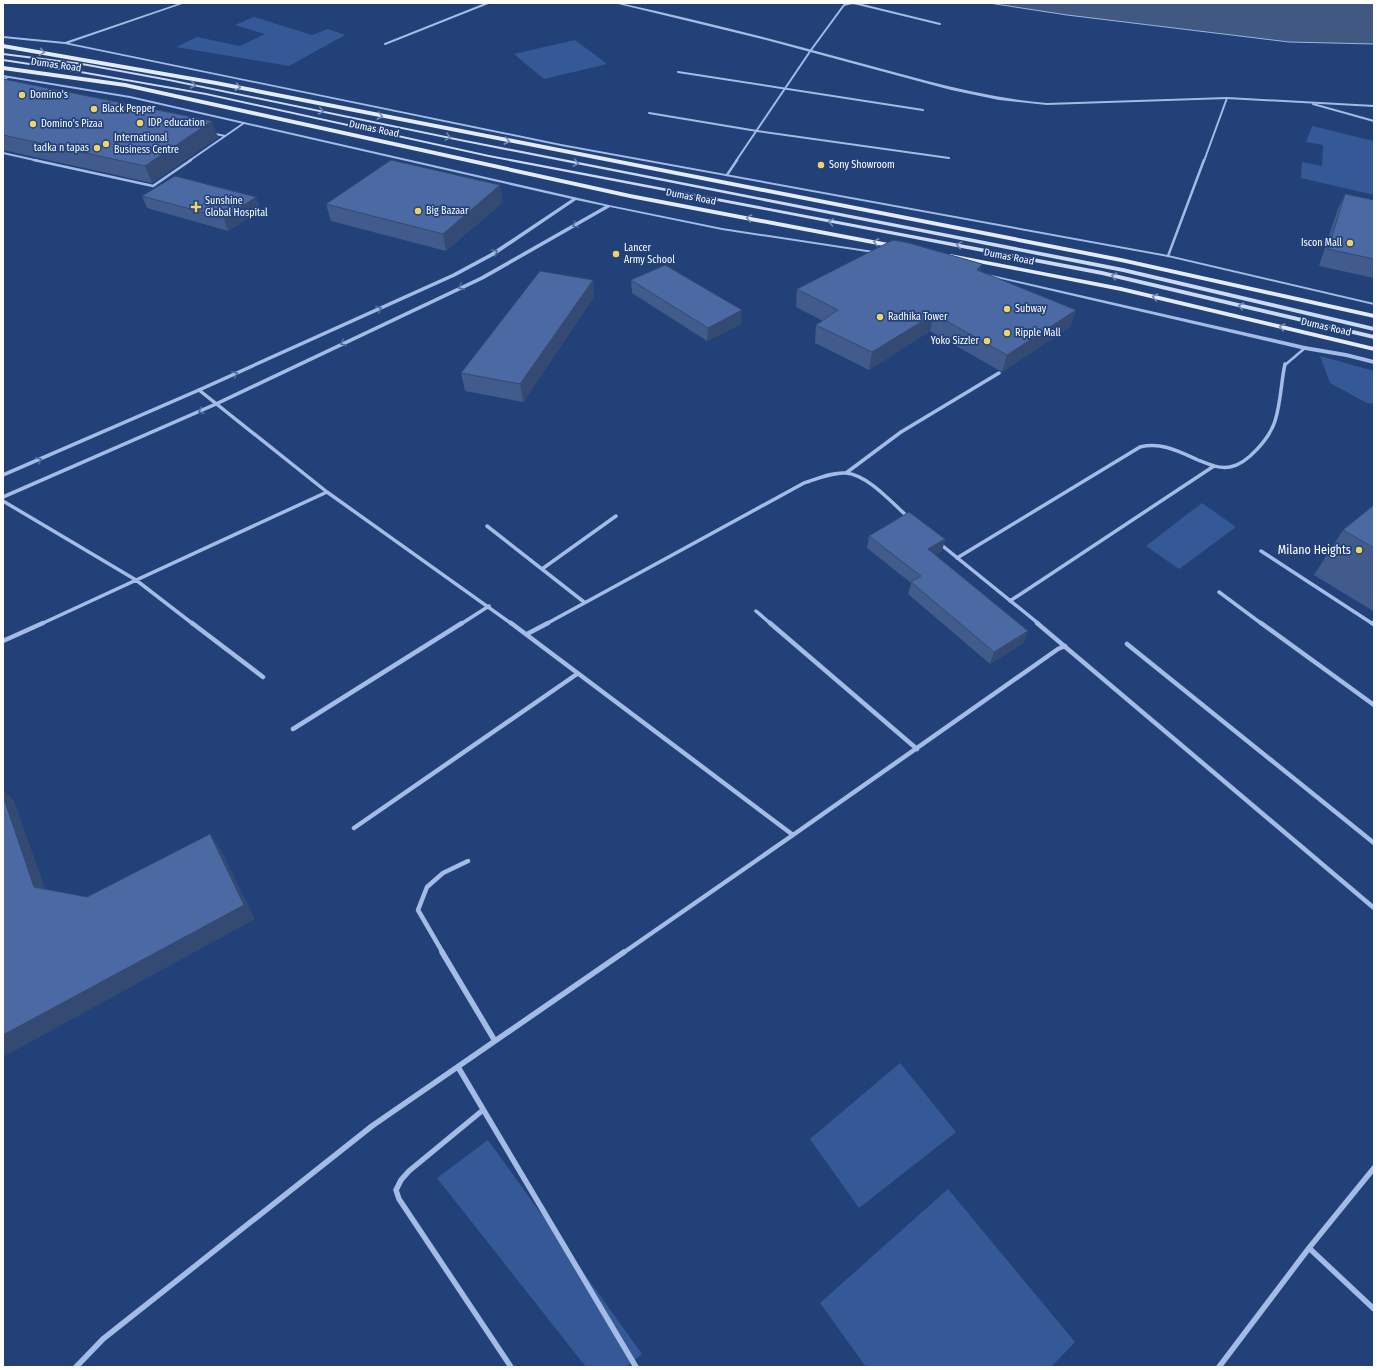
<svg xmlns="http://www.w3.org/2000/svg" width="1377" height="1370" viewBox="0 0 1377 1370" font-family="'Fira Sans Condensed',sans-serif">
	<rect width="100%" height="100%" fill="#224179"/>
	<path fill="#355997" d="M254,17l58,18 16,-6 17,6 -56,31 -113,-19 21,-10 43,9 25,-12 -30,-9z
		M575,40l32,24 -63,15 -30,-25z
		M1312,126l62,15v54l-73,-17 1,-16 20,4 1,-21 -17,-3z
		M1320,356l54,15v33l-7,-1 -37,-20z
		M1202,503l34,24 -57,42 -33,-23z
		M900,1063l56,69 -97,76 -49,-69z
		M488,1140l154,214 -16,13h-40l-149,-189z
		M948,1189l127,153 -24,25h-185l-46,-64z"/>
	<path fill="#415982" stroke="#97b5e6" d="M989,3h385v41l-85,-2 -222,-27z"/>
	<g fill="none" stroke-linecap="round" stroke-linejoin="round">
		<path stroke="#a3bbe5" stroke-width="2" d="M385,44l103,-41
			M678,72l245,38
			M3,80l5,-3
			M1313,104l61,17
			M649,113l108,18 192,27
			M211,133l14,3
			M3,153l36,8
			M189,161l55,-38
			M736,161l75,-111 33,-45 8,-2 6,1 82,20
			M1204,161l23,-63"/>
		<path stroke="#a3bbe5" stroke-width="2.5" d="M34,160l119,26 38,-26
			M727,175l10,-15
			M1168,256l36,-96
			M1285,365l20,-17"/>
		<path stroke="#a3bbe5" stroke-width="3.5" d="M199,390l128,102 185,132
			M846,473l55,-41 98,-59
			M3,501l133,79 57,44
			M487,526l97,76
			M939,543l100,81
			M1261,551l112,73
			M957,558l183,-111c22,-5 38,4 58,13 10,4 21,9 32,7 18,-3 40,-30 45,-46 6,-19 6,-39 10,-57
			M542,569l74,-53
			M1219,592l43,32
			M1010,601l204,-135
			M756,611l15,13
			M41,624l286,-132
			M461,624l28,-18
			M546,624l258,-141c13,-4 28,-11 42,-10 22,2 46,30 62,44"/>
		<path stroke="#a3bbe5" stroke-width="4.5" d="M192,623l71,54
			M511,623l282,212 265,-186 7,-3
			M770,623l147,126
			M1037,623l337,285
			M1261,623l113,82
			M1372,623l2,1
			M527,634l21,-11
			M3,641l40,-18
			M1127,644l247,199
			M293,729l169,-106
			M354,828l223,-154
			M443,953l-25,-43 9,-23 16,-14 25,-12
			M623,953l170,-118"/>
		<path stroke="#a3bbe5" stroke-width="5.5" d="M442,952l53,89
			M458,1067l178,300
			M483,1110l-74,61 -8,9 -5,10 3,9 112,168
			M1309,1248l65,61
			M76,1367l27,-28 269,-213 252,-174
			M1219,1367l90,-119 65,-80"/>
		<path fill="#a3bbe5" fill-rule="evenodd" d="M180,3h5l-116,40 492,101 607,111 206,48v2l-206,-48 -607,-111 -496,-102 -62,-6v-2l62,6z
			M614,3h6c73,16 146,34 218,54 69,18 137,40 209,46l180,-6 147,8v2l-147,-8 -180,6 -48,-5 -48,-10 -185,-50z
			M3,75l127,21 479,109 113,23 158,24 2,1 -2,1 -158,-24 -112,-23 -126,72 -266,126 -215,94v-4l211,-92 266,-126 125,-71 -29,-6 -81,55 -39,21 -255,115 -198,86v-4l194,-84 255,-115 39,-21 81,-54 -442,-101 -127,-21z
			M978,272l327,74 41,7 28,7v4l-28,-7 -41,-7 -325,-76h-2z"/>
		<path fill="#cddaf4" fill-rule="evenodd" d="M3,53l79,10 87,16 291,60 663,129 251,59v4l-251,-59 -663,-131 -291,-60 -87,-16 -79,-10z
			M3,59l66,10 137,24 283,62 613,116 272,64v4l-272,-64 -613,-118 -283,-62 -137,-24 -66,-10z"/>
		<path fill="#e3ebfc" fill-rule="evenodd" d="M3,44l213,37 905,177 253,56v4l-253,-56 -905,-177 -213,-37z
			M3,66l122,17 505,111 269,51 3,2 -3,2 -269,-51 -505,-111 -122,-17z
			M950,254l171,33 253,60v4l-253,-60 -173,-34v-2z"/>
	</g>
	<path fill="#405b8c" d="M3,79l215,58 -66,46 -149,-33z
		M1345,194l29,6v78l-55,-12 18,-55z
		M142,196l114,1 4,13 -32,21 -81,-23z
		M503,202l-57,49 -115,-30 -5,-17z
		M980,271l96,39 -6,17 -68,45 -72,-41 -61,39 -54,-27 1,-18 7,-4 -27,-14 1,-18z
		M593,280l1,17 -71,105 -58,-11 -4,-18z
		M631,280l110,44 -34,17 -75,-48z
		M1374,505v105l-1,1 -59,-36 29,-45z
		M869,536l76,3 -3,12 -7,4 93,76 -5,12 -33,21 -82,-70 3,-11 -44,-35z"/>
	<path fill="#344a72" d="M212,121l6,16 -66,46 -7,-17z
		M500,185l3,17 -57,49 -3,-17z
		M256,197l4,13 -32,21 -4,-13z
		M982,264l-4,18 -1,-12z
		M593,280l1,17 -71,105 -3,-18z
		M742,310l-1,14 -34,17 1,-13z
		M1076,310l-6,17 -68,45 5,-17z
		M934,314l-4,17 -61,39 3,-18z
		M945,539l-3,12 -17,10 3,-12z
		M1028,631l-5,12 -33,21 4,-12z
		M3,789l11,12 36,101 -16,-15 -31,-91z
		M210,834l11,16 34,69 -252,138v-22z"/>
	<path fill="#4b6aa3" stroke="#344a72" d="M3,79l209,42 -67,45 -142,-31z
		M391,160l109,25 -57,49 -117,-30z
		M175,176l81,21 -32,21 -82,-22z
		M1345,194l29,6v59l-46,-10z
		M893,240l16,3 73,21 -5,6 99,40 -69,45 -73,-41 -62,38 -56,-27 22,-15 -41,-21z
		M665,265l77,45 -34,18 -77,-48z
		M540,271l53,9 -73,104 -59,-11z
		M1374,505v43l-31,-18z
		M909,512l36,27 -17,10 100,82 -34,21 -83,-70 10,-6 -52,-40z
		M3,796l31,91 53,10 123,-63 34,71 -241,130z"/>
	<defs><path id="oneway-chevron" d="M-2-3.5L2.5 0L-2 3.5" fill="none" stroke-width="1.6" stroke-linecap="round" stroke-linejoin="round"/></defs>
	<g stroke="#798eb4">
		<use href="#oneway-chevron" transform="translate(42 52) rotate(8)"/>
		<use href="#oneway-chevron" transform="translate(238 87) rotate(11)"/>
		<use href="#oneway-chevron" transform="translate(380 116) rotate(11)"/>
		<use href="#oneway-chevron" transform="translate(507 141) rotate(11)"/>
		<use href="#oneway-chevron" transform="translate(749 218) rotate(-169)"/>
		<use href="#oneway-chevron" transform="translate(876 242) rotate(-169)"/>
		<use href="#oneway-chevron" transform="translate(1155 297) rotate(-167)"/>
		<use href="#oneway-chevron" transform="translate(1282 327) rotate(-167)"/>
	</g>
	<g stroke="#6f86b0">
		<use href="#oneway-chevron" transform="translate(193 85) rotate(12)"/>
		<use href="#oneway-chevron" transform="translate(321 111) rotate(12)"/>
		<use href="#oneway-chevron" transform="translate(448 137) rotate(12)"/>
		<use href="#oneway-chevron" transform="translate(576 163) rotate(11)"/>
		<use href="#oneway-chevron" transform="translate(831 222) rotate(-170)"/>
		<use href="#oneway-chevron" transform="translate(959 245) rotate(-169)"/>
		<use href="#oneway-chevron" transform="translate(1114 276) rotate(-167)"/>
		<use href="#oneway-chevron" transform="translate(1241 306) rotate(-167)"/>
	</g>
	<g stroke="#4f6c9f">
		<use href="#oneway-chevron" transform="translate(575 225) rotate(150)"/>
		<use href="#oneway-chevron" transform="translate(495 252) rotate(-32)"/>
		<use href="#oneway-chevron" transform="translate(461 287) rotate(155)"/>
		<use href="#oneway-chevron" transform="translate(379 309) rotate(-24)"/>
		<use href="#oneway-chevron" transform="translate(343 343) rotate(155)"/>
		<use href="#oneway-chevron" transform="translate(235 374) rotate(-24)"/>
		<use href="#oneway-chevron" transform="translate(201 411) rotate(156)"/>
		<use href="#oneway-chevron" transform="translate(39 460) rotate(-24)"/>
	</g>
	<g fill="#f0d466" stroke="#224179" stroke-width="1.5">
		<circle cx="22" cy="95" r="4"/>
		<circle cx="94" cy="109" r="4"/>
		<circle cx="140" cy="123" r="4"/>
		<circle cx="33" cy="124" r="4"/>
		<circle cx="106" cy="144" r="4"/>
		<circle cx="97" cy="148" r="4"/>
		<circle cx="821" cy="165" r="4"/>
		<path d="M194 201h4v4h4v4h-4v4h-4v-4h-4v-4h4z"/>
		<circle cx="418" cy="211" r="4"/>
		<circle cx="1350" cy="243" r="4"/>
		<circle cx="616" cy="254" r="4"/>
		<circle cx="1007" cy="309" r="4"/>
		<circle cx="880" cy="317" r="4"/>
		<circle cx="1007" cy="333" r="4"/>
		<circle cx="987" cy="341" r="4"/>
		<circle cx="1359" cy="550" r="4"/>
	</g>
	<g text-anchor="middle" dominant-baseline="central" stroke-width="3.5" stroke-linejoin="round" paint-order="stroke">
		<g font-size="10" fill="#fff" stroke="#224179">
			<text transform="translate(56 65) rotate(8)">Dumas Road</text>
			<text transform="translate(374 129) rotate(12)">Dumas Road</text>
			<text transform="translate(691 197) rotate(11)">Dumas Road</text>
			<text transform="translate(1009 257) rotate(11)">Dumas Road</text>
			<text transform="translate(1326 327) rotate(13)">Dumas Road</text>
		</g>
		<g font-size="10" fill="#fff" stroke="#224179" text-anchor="start">
			<text x="30" y="95">Domino's</text>
			<text x="102" y="109">Black Pepper</text>
			<text x="148" y="123">IDP education</text>
			<text x="41" y="124">Domino's Pizaa</text>
			<text x="114" y="138">International<tspan x="114" dy="12">Business Centre</tspan></text>
			<text x="89" y="148" text-anchor="end">tadka n tapas</text>
			<text x="829" y="165">Sony Showroom</text>
			<text x="205" y="201">Sunshine<tspan x="205" dy="12">Global Hospital</tspan></text>
			<text x="426" y="211">Big Bazaar</text>
			<text x="1342" y="243" text-anchor="end">Iscon Mall</text>
			<text x="624" y="248">Lancer<tspan x="624" dy="12">Army School</tspan></text>
			<text x="1015" y="309">Subway</text>
			<text x="888" y="317">Radhika Tower</text>
			<text x="1015" y="333">Ripple Mall</text>
			<text x="979" y="341" text-anchor="end">Yoko Sizzler</text>
		</g>
		<g font-size="12" fill="#fff" stroke="#224179" text-anchor="end">
			<text x="1351" y="550">Milano Heights</text>
		</g>
	</g>
	<rect width="1377" height="1370" fill="none" stroke="#ffffff" stroke-width="8"/>
</svg>
